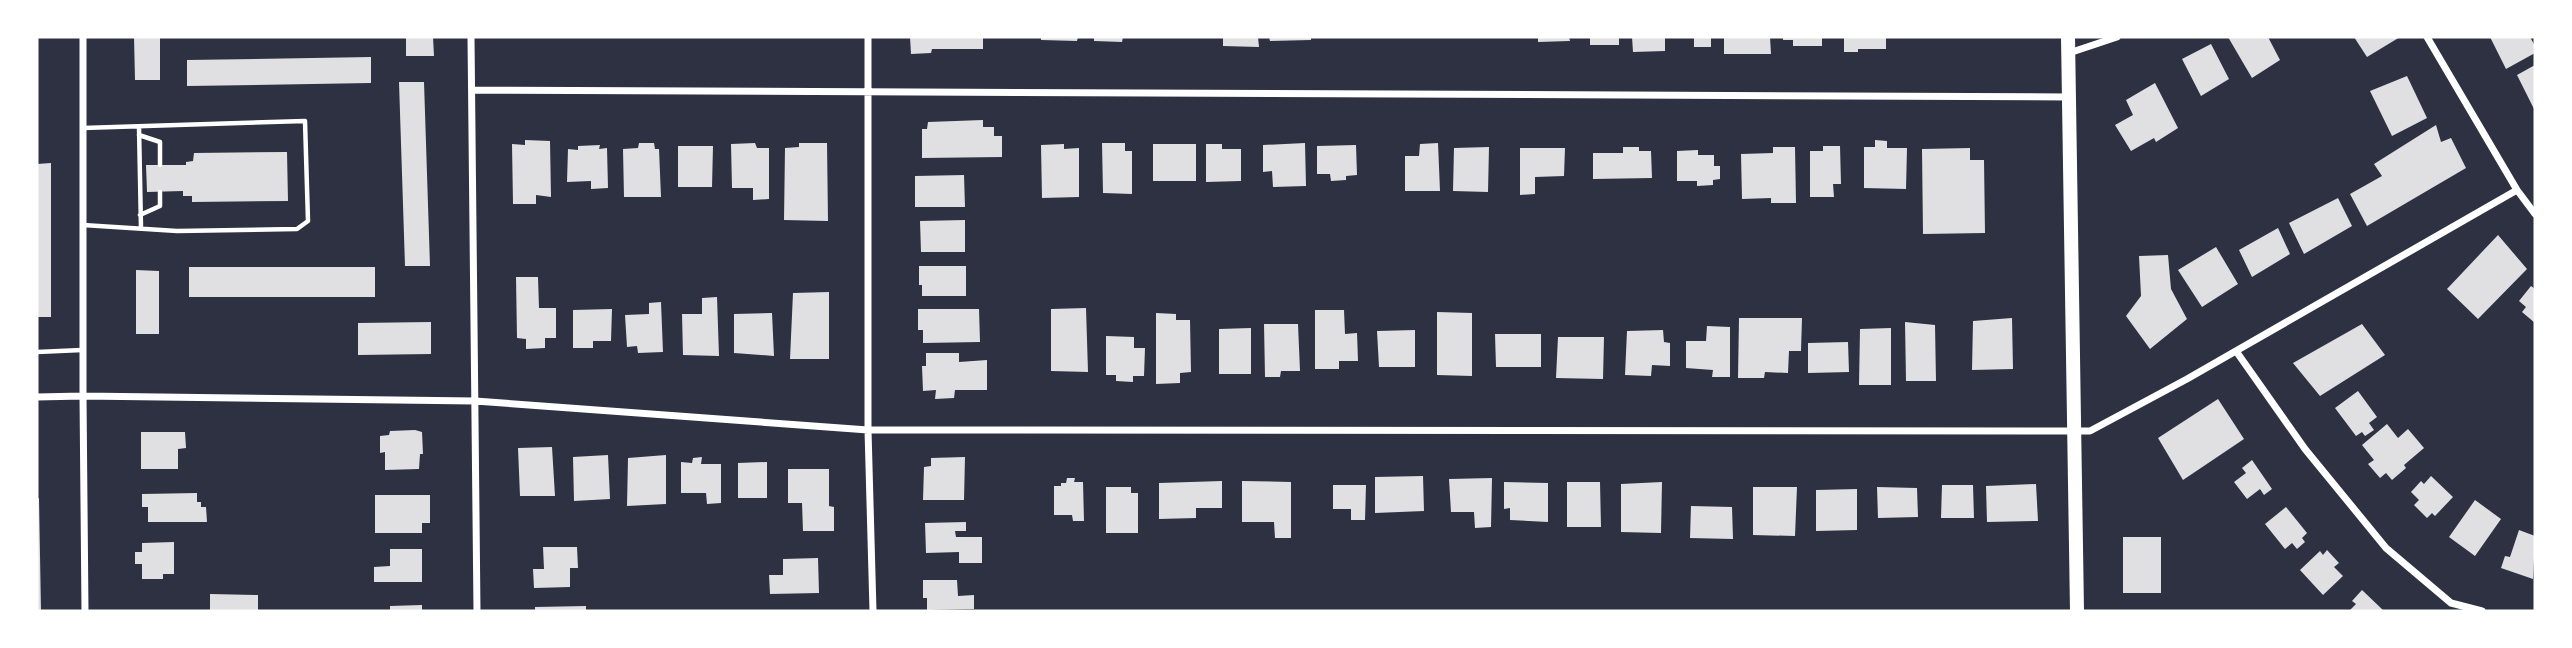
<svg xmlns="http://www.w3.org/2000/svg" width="2572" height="648" viewBox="0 0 2572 648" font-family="Literata,serif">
	<rect width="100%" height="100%" fill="#2d3142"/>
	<path fill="#e0e0e3" d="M134,37h26v43h-25z
		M406,37h27l1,19h-28z
		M910,37h73v12h-51l-1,4 -20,1z
		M1041,37h37l-1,4 -36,-1z
		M1094,37h29l-1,5 -28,-1z
		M1223,37h35l1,10 -36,-1z
		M1269,37h42v3l-41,1z
		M1538,37h31l1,4 -32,1z
		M1590,37h29v8h-29z
		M1632,37h33v14l-32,1z
		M1694,37h17v10h-17z
		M1724,37h46l1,17h-47z
		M1783,37h39v9h-29v-6h-10z
		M1844,37h42v12h-28v3h-14z
		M2228,37h40l12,23 -28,18z
		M2354,37h46l-33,20z
		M2490,37h40l5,9v7l-29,16z
		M2211,44l18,35 -28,17 -19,-37z
		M371,57v26l-184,3v-26z
		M2535,65v46l-18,-36z
		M2407,76l20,42 -35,18 -22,-45z
		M399,82h25l6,184h-25z
		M2155,83l23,45 -22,14 -2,-4 -23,13 -16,-26 18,-10 -7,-15z
		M983,120v7h11v9h8v21l-80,1v-29h5l1,-7z
		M2436,125l5,17 10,-4 15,30 -99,58 -17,-32 32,-18 -8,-12z
		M525,140l25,1 1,56 -15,-2v9h-23l-1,-60 13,1z
		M1875,140l12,1v7h20l-1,41 -42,-1v-41h11z
		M639,143h15l1,6h4l2,48h-37l-1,-48 15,-1z
		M755,143l2,5h12v51l-16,1v-12h-21l-1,-44z
		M799,143h28l1,78 -44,-1 1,-72 14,-1z
		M1102,143h23v8h7v43l-29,-1z
		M1305,143l1,43 -33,1 -1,-16 -9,1v-27z
		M1438,143l2,48h-35v-35h14l1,-12z
		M1064,144v5l15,-1v49l-37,1 -1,-53z
		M1153,144h43v37h-43z
		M1206,144h16v5h19v32l-35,1z
		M600,145l-1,4 8,-1 1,40 -17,1v-8l-24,1 1,-33 10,1v-4z
		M1356,145l1,30 -11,1v4l-15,1 -1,-7h-13v-28z
		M678,146h35l-1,41h-34z
		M1823,146h17l1,38h-8l1,13h-24v-46h13z
		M1489,147l-1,45 -35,-1 1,-43z
		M1623,147h16v4h12l1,27 -59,1v-26h30z
		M1773,147h22l1,56h-25v-5l-29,1 -1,-45 32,-1z
		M1520,148h45l-1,28 -29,1v17l-15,1z
		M1970,148v12h14l1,73 -62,1 -1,-85z
		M1698,150v5h16v11h6v13l-7,1v5l-16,1v-5h-20v-30z
		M287,152l1,49 -96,1v-6h-9v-5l-36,1 -1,-27h40v-3l7,-1 1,-8z
		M51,163v154h-14v-153z
		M964,175l1,32h-50v-31z
		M2338,198l14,28 -48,28 -15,-31z
		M965,220v32h-44l-1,-31z
		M2278,228l12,26 -38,23 -13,-27z
		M2498,235l29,34 -49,50 -31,-30z
		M2216,247l22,37 -36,23 -24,-37z
		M2168,255l3,34 16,30 -37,30 -24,-33 15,-20 -2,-40z
		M919,266h47v30h-44v-11h-3z
		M189,267h186v30h-186z
		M136,270l23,1v63h-23z
		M516,277h22l1,31h17v30h-11v10l-19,1v-10l-9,-1z
		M2531,286l4,3v34l-13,-11 4,-5 -7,-6z
		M829,292v67h-39l3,-66z
		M717,297l2,59 -36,-1 -1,-41h20v-16z
		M661,302l2,50 -25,1 -1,-7 -10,1 -2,-32 24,-1v-11z
		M1086,308l2,64 -37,-1v-62z
		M612,309l-1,32h-18v7h-20v-38z
		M918,309h61l1,33 -57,1v-13h-5z
		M1315,310h29l1,24 12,-1 1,28h-19v8h-24z
		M1437,312l35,1v63l-35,-1z
		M772,313l2,43 -40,-3v-39z
		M1156,313l20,1v6h14l1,52 -11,1v10l-24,1z
		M1739,318h63l-1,33h-12l-1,22 -23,-1 -1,6h-26z
		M2012,318l1,51 -41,1 1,-49z
		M431,322v32l-73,1v-32z
		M1905,322l30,3 1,56h-30z
		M1264,324h34l2,47h-19l-1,6h-15z
		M2362,324l23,31 -65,41 -27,-33z
		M1707,326l23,1v50h-18l1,-7 -27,-2v-27h20z
		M1251,328v46h-32v-45z
		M1891,328v57h-32l1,-56z
		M1415,330v37h-36l-2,-36z
		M1663,330l1,12 6,1v23l-18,-1 -1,11 -26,-1 2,-44z
		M1495,334h46v33h-45z
		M1106,336l28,1v11h11l-1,28h-11v6l-17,-1v-6h-10z
		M1558,337h46l-1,42 -47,-1z
		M1848,342l1,30 -41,1v-30z
		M926,353h33v9l28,-2v30h-32l-1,8 -19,1 1,-9 -13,1 -1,-25h4z
		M2358,391l19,26 -8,6 5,7 -9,6 -3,-4 -6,4 -21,-28z
		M2218,399l26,40 -61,41 -25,-42z
		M2387,424l11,14 10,-9 16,19 -20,17 2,3 -14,12 -6,-7 -6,5 -12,-14 6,-4 -12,-15z
		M415,430l7,2 1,22h-3l-1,15 -34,1v-18l-5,1v-17l9,-1 1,-4z
		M141,432h44l1,16 -8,1v20h-37z
		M552,447l3,49h-35l-2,-48z
		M608,455l2,44 -36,2 -1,-44z
		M666,455v49l-39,2 1,-48z
		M702,457l-1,7h20v39l-14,1 -1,-11h-25v-31l11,1 1,-5z
		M965,457l-1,43h-41l1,-33 7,-1v-8z
		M2252,460l20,29 -8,6 -4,-6 -13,10 -13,-17 12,-9 -4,-5z
		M767,462v36h-29v-35z
		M788,469h41v37l5,1v24h-31l-1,-28h-14z
		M1423,476l1,35 -49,2v-36z
		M2431,476l22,21 -18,19 -3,-3 -5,5 -13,-13 5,-5 -8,-8 10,-11 3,3z
		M1067,478h8l-1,4h9l1,39h-11l-1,-6h-18v-29h7v-3h5z
		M1492,478l-1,49 -16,1 -1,-16h-23l-2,-33z
		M1222,481v27h-26v10l-37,1v-36z
		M1242,481l49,1v56h-16l-1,-16h-32z
		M1504,482l44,1v39l-38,-2v-12l-6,1z
		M1567,482h33l1,45h-34z
		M1662,482l-1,51 -40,-1v-48z
		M2036,484l2,37 -51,1 -1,-36z
		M1333,485h33l-1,35h-14v-11h-18z
		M1942,485h31l1,33h-33z
		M1106,487h25v6h7v40h-32z
		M1753,487h44l-2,49 -42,-1z
		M1877,487l40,1 1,29 -40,1z
		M1857,489v41l-41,1v-41z
		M197,493v9h4v5h5l1,15h-59v-15h-6v-13z
		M375,495h55v28h-8v10h-47z
		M37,498h2l2,113h-4z
		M2475,500l26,19 -26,37 -26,-19z
		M1691,506l41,1 1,32 -43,-1z
		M2286,507l21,26 -5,5 3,4 -8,7 -5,-6 -7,6 -20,-25z
		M966,522v9h-11l1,6h26v26h-23v-11l-33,1 -1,-30z
		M2519,530l16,6 -2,43 -32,-11 4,-12 5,1z
		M2123,537h38v56h-38z
		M174,542v32h-11v5h-21v-15h-7v-12h7v-9z
		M543,547h34l1,21h-8v19l-36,1 -1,-19h11z
		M390,549h32v33h-48v-15l16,-1z
		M2327,550l12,13 -5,4 9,9 -20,19 -23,-25 20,-19 3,4z
		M818,558l1,35 -49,1 -1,-19h14v-16z
		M923,580h34l1,16 16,-1v14l-47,1v-12h-4z
		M2362,590l22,21h-35l7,-7 -4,-3z
		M210,594l48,1v16h-48z
		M422,605v6h-32v-5z
		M586,606v5h-51v-4z"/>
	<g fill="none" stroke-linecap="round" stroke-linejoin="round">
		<path stroke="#fff" stroke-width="4.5" d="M139,127l2,101
			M83,128l222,-7 3,100 -11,8 -120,2 -94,-6
			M139,135l21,7v23
			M140,215l20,-9v-14
			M37,352l45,-2"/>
		<path stroke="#fff" stroke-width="7" d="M83,37v359l2,215
			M471,37l6,574
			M868,37v393l5,181
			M2427,37l90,153 18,24
			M2069,53l48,-16
			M472,90l1596,7
			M2236,351l69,98 81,99 65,55 31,8
			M37,397l46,-1 392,5 393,29 1222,1 97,-52 330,-189"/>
		<path stroke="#fff" stroke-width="14" d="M2068,37l9,574"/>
	</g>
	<rect width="2572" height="648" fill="none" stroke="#ffffff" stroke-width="77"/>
</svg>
